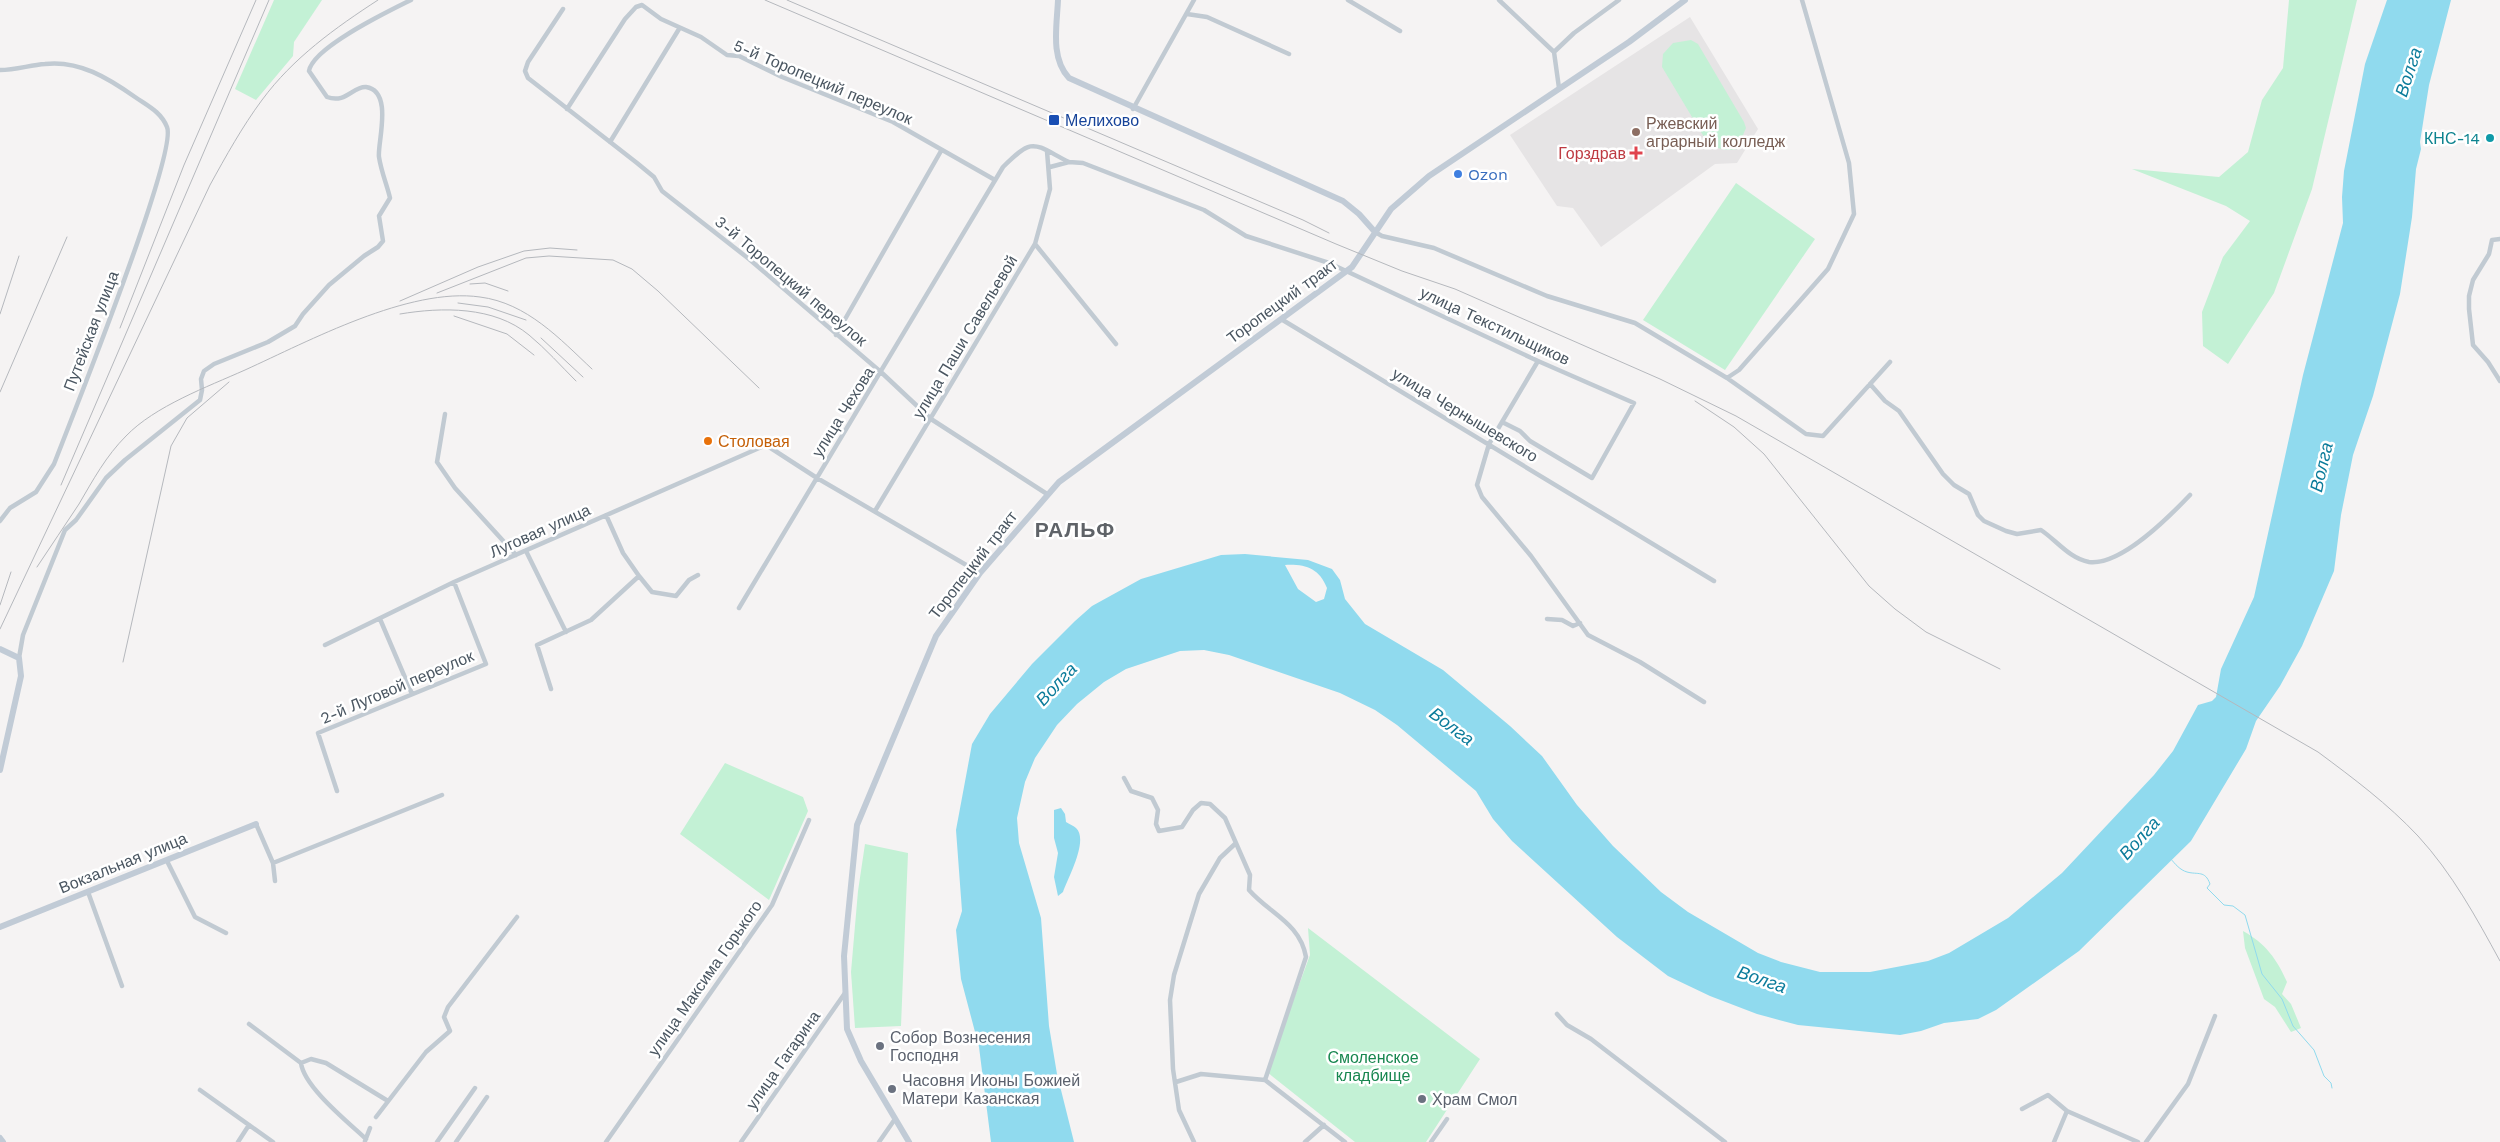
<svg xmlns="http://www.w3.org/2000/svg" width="2500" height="1142" viewBox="0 0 2500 1142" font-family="'Work Sans',sans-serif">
	<rect width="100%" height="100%" fill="#f5f3f3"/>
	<path fill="#e6e4e5" d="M1690,17l68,112 -21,34 -22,1 -114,83 -28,-39 -16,-2 -47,-71z"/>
	<path fill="#c3f1d5" d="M274,0h48l-28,42 -1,14 -37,44 -21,-11z
		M2289,0h68l-45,189 -38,104 -46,71 -25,-18 -1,-34 21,-55 27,-36 -24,-15 -94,-37 87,8 29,-25 14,-52 21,-32z
		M1691,40l7,4 46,78 2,6 -9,21c-11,3 -21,-1 -30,-7l-45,-75 1,-13 10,-11z
		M1736,183l79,56 -90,131 -82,-50z
		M725,763l78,34 5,14 -39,89 -89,-66z
		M865,844l43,9 -7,173 -46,2 -4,-56 7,-81z
		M1308,928l172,131 -54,83h-71l-88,-70 43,-117z
		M2243,931c22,12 34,28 44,51l-5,12 9,10 10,24 -10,4 -16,-25 -11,-8 -19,-51z"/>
	<path fill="#90daee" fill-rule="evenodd" d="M2387,0h64l-22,85 -9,57 1,7 -5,20 -4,48 -12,77 -27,102 -20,59 -12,60 -7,56 -32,75 -22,40 -24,35 -10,28 -55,92 -112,110 -83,59 -18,9 -34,4 -23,8 -21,4 -102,-10 -41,-11 -47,-18 -42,-20 -51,-39 -105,-96 -19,-22 -17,-28 -79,-66 -22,-15 -35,-17 -111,-38 -25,-5 -24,1 -54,18 -22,13 -27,22 -20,21 -22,33 -10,24 -8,36 2,25 22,75 8,108 8,48 17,68h-83l-12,-95 -18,-68 -5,-49 6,-19 -6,-81 16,-86 18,-30 42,-50 43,-43 17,-15 49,-27 80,-24 24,-1 63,6 24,9 8,11 5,19 20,25 78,46 67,56 32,30 35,49 36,41 48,46 27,20 70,41 23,9 39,10h50l58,-11 21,-8 59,-35 54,-45 92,-98 19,-24 25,-46 14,-4 4,-4 5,-28 33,-72 49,-222 40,-152 -1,-26 2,-26 21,-107zM1285,565c20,-1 34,3 42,23l-3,11 -8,3 -18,-13z
		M1061,808l4,6 1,8c3,2 8,4 10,6 13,12 -8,50 -13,64l-5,4 -4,-19 4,-24 -4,-15v-28z"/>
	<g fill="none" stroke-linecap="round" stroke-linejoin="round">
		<path stroke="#90daee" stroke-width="1" d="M2171,859c4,5 9,11 16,13 11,3 18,-2 23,12l-3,4 17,17 9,1 12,9 17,59 20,25 11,27 21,24 10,26 7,7 1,5"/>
		<path stroke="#c1cad2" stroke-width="4.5" d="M1348,0l52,31
			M1499,0l55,52 5,36
			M563,9l-35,53 -3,9 3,7 109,85 17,14 8,14 87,68 133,114 49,46 116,75
			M1187,14l20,3 82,37
			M1554,52l20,-19 45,-33
			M0,70c16,0 30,-5 45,-6 34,-4 63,14 90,33 13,9 26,15 32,30 11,26 -96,293 -113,337l-18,28 -26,16 -10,13
			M567,109l58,-90 11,-12 6,-2 19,14 40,18 26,18 12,1 43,21 111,45 102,58
			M1133,109l61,-109
			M610,142l69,-113
			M1050,167l19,-5 14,1 121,47 42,26 83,27 209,98 96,42 -42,75 -62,-37 -10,-10 -18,-9
			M1375,232l7,4 52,12 113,48 88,27 92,55 79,56 17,2 67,-74
			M2500,239l-8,1 -3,14 -16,26 -4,16v13l4,36 15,17 12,19
			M1035,244l81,100
			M1281,319l433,262
			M836,335l105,-184
			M1538,361l-49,83 -12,41 5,12 49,59 57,79 52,27 64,40
			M1727,378l12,-8 89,-101 26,-55 -5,-51 -47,-163
			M1870,384l15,17 14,10 44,63 11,11 15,9 9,21 6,6 22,10 11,3 24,-4c15,10 29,29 48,32 32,4 80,-45 101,-67
			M445,414l-8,48 18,26 61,67
			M875,511l160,-267 15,-55 -3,-38
			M606,515l17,38 16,23
			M526,551l40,81
			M739,608l264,-441c31,-31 30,-23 66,-5
			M380,619l32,75
			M1547,619l15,1 11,6 7,-3
			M325,645l129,-63 312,-137 51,33 163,95
			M19,658l4,-23 42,-105 11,-10 30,-42 19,-18 75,-60 2,-10 -1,-11 3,-8 10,-7 54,-22 27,-16 8,-12 26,-29 35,-29 14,-9 5,-6 -4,-25 11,-18c-3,-13 -9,-27 -11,-41 -2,-13 15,-66 -13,-70 -13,-1 -20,17 -39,10l-18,-26c4,-24 80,-60 102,-71
			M551,689l-14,-44 54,-25 48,-44 13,16 24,4 13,-16 9,-5
			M1124,778l7,13 21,7 6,12 -2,14 3,7 23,-4 11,-17 8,-7 9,1 15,14 25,57 -1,15c21,24 51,33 57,67l-41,123
			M337,791l-19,-58 168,-69 -32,-82
			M256,824l17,39 2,18
			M167,861l28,56 31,16
			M273,863l169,-68
			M88,892l34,94
			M1557,1014l10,11 24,14 134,103
			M249,1024l52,39c3,24 47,59 65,76
			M301,1063l10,-4 15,4 62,38
			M1265,1080l80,62
			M1176,1082l25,-8 64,6
			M200,1090l73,52
			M2022,1109l26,-14 19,16 71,31
			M376,1117l50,-65 24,-21 -6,-14 4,-10 69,-90
			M365,1141l5,-13
			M238,1142l11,-17
			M437,1142l38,-54
			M456,1142l31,-45
			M606,1142l166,-237 37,-85
			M741,1142l104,-149
			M879,1142l16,-23
			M1194,1142l-15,-32 -6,-41 -3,-69 4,-25 25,-81 21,-36 16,-15
			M1305,1142l19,-17
			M1431,1142l16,-23
			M2054,1142l13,-31
			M2146,1142l42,-58 27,-68"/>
		<path stroke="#c1cbd6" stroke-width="6" d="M1058,0c-1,25 -8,58 11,78l274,123 16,13 16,18
			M0,649l19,9 2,18 -21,94
			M0,927l256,-103
			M0,1138l3,4
			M909,1142l-48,-81 -14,-32 -3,-73 13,-131 79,-189 44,-63 79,-91 293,-215 39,-58 38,-33 200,-134 56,-42"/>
		<path stroke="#b5b8bd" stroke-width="1" d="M765,0l571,244 66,27 53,18 205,90 76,37 582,336c35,26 70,52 100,84 34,37 58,81 82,125
			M787,0l516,220 26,13
			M470,284l15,-1 23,8
			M437,293l89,-35 23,-2 64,4 19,9 26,22 101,97
			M400,301l78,-34 46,-16 26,-3 27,2
			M458,303l30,4 38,13
			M0,314l19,-58
			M400,314c42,-7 94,-8 129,21 17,14 32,31 47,46
			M454,316l53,18 27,21
			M120,328l64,-163 72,-165
			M541,338l42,39
			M0,392l67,-155
			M1695,401l39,26 30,27 105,132 26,23 31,23 74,37
			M61,485l208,-485
			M37,567c14,-21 28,-42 42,-63 14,-24 27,-48 47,-68 29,-30 81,-49 119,-66 64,-29 164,-83 235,-73 47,6 80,42 112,72
			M0,605l11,-33
			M0,629l210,-444c16,-29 32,-58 52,-85 31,-42 73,-72 116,-100
			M123,662l48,-216 16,-28 42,-36"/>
	</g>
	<rect fill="#1a4fb4" stroke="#fff" stroke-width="2" x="1048" y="114" width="12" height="12" rx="2.5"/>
	<circle fill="#8d6e63" stroke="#fff" stroke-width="2" cx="1636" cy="132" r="5"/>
	<circle fill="#0f9aa8" stroke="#fff" stroke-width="2" cx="2490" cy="138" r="5"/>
	<path fill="#e0444e" stroke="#fff" stroke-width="2" d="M1633.5 145.5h5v5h5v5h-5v5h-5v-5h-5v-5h5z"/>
	<circle fill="#3f7fe0" stroke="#fff" stroke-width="2" cx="1458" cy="174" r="5"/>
	<circle fill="#e8710a" stroke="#fff" stroke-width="2" cx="708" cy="441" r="5"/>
	<g fill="#6b7280" stroke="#fff" stroke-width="2">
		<circle cx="880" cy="1046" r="5"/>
		<circle cx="892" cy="1089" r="5"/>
		<circle cx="1422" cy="1099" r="5"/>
	</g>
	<g text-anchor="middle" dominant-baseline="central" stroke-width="5" stroke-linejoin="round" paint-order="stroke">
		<g font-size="16" fill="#4a5661" stroke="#fff">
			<text transform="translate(823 82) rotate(23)">5-й Торопецкий переулок</text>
			<text transform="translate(791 281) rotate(40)">3-й Торопецкий переулок</text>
			<text transform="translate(1282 301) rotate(-36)">Торопецкий тракт</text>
			<text transform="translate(1495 326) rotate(25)">улица Текстильщиков</text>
			<text transform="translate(91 331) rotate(-69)">Путейская улица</text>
			<text transform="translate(965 337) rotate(-59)">улица Паши Савельевой</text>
			<text transform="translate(843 412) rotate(-58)">улица Чехова</text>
			<text transform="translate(1465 415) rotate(31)">улица Чернышевского</text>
			<text transform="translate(540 531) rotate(-24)">Луговая улица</text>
			<text transform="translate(973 565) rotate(-52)">Торопецкий тракт</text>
			<text transform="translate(397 687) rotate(-23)">2-й Луговой переулок</text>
			<text transform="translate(123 863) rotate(-22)">Вокзальная улица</text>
			<text transform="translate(705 978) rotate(-55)">улица Максима Горького</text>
			<text transform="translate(783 1060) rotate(-55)">улица Гагарина</text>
		</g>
		<g font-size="16" fill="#164399" stroke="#fff" text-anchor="start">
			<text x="1065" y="120">Мелихово</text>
		</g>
		<g font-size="16" fill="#785e54" stroke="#fff" text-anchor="start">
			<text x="1646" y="123">Ржевский<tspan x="1646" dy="18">аграрный колледж</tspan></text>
		</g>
		<g font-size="16" fill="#0d838f" stroke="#fff" text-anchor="end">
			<text x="2480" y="138">КНС-14</text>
		</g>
		<g font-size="16" fill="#be3a42" stroke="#fff" text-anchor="end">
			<text x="1626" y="153">Горздрав</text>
		</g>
		<g font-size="16" fill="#366cbe" stroke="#fff" text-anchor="start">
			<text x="1468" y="174">Ozon</text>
		</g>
		<g font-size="16" fill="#c56008" stroke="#fff" text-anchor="start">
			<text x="718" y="441">Столовая</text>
		</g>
		<g font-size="16" fill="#5b616d" stroke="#fff" text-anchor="start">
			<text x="890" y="1037">Собор Вознесения<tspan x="890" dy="18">Господня</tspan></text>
			<text x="902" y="1080">Часовня Иконы Божией<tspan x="902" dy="18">Матери Казанская</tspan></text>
			<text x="1432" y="1099">Храм Смол</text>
		</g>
		<g font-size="16" fill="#17864f" stroke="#fff">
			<text x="1373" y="1057">Смоленское<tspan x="1373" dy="18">кладбище</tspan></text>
		</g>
		<g font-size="18" font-style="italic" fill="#0c7c9b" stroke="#fff">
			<text transform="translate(2408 72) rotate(-72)">Волга</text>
			<text transform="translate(2321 467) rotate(-77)">Волга</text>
			<text transform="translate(1056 684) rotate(-47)">Волга</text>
			<text transform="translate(1452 726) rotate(37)">Волга</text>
			<text transform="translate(2139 838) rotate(-48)">Волга</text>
			<text transform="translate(1762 979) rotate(19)">Волга</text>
		</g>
		<g font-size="21" font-weight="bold" letter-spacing="1" fill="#5f6368" stroke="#fff">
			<text x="1075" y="529">РАЛЬФ</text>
		</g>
	</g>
</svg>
